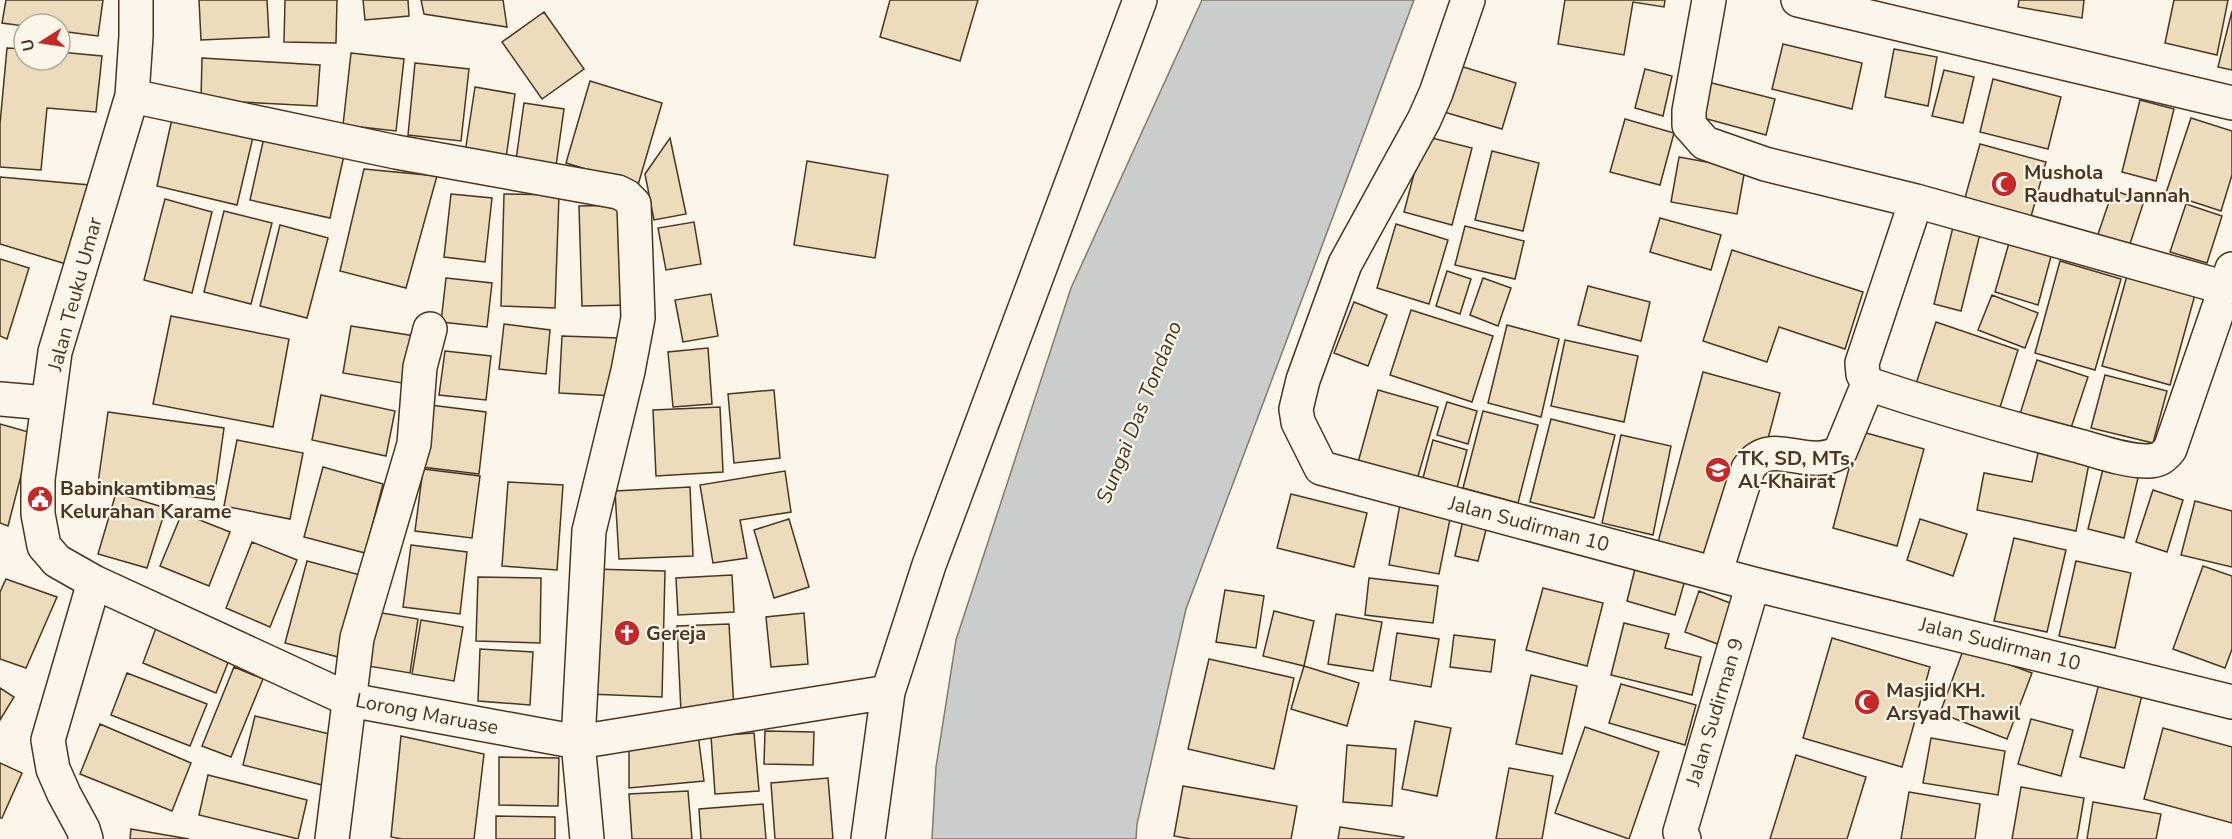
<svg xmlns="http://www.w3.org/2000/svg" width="2232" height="839" viewBox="0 0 2232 839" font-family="'Nunito Sans',sans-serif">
	<rect width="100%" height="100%" fill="#fbf6e9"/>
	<path fill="#c9cecd" stroke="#887966" stroke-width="1.5" d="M1202,0h212l-228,609 -49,215 -1,15h-204l4,-72 20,-127 115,-352z"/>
	<path fill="#ecdcbc" stroke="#4a3520" stroke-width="1.5" d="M6,0h97l-5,36 -38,-5v-7h-36v2l-22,-3z
		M199,0h68l2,37 -68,3z
		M285,0h52l-1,43 -52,-1z
		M363,0h45l1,16 -44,4z
		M421,0h82l4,27 -83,-13z
		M890,0h88l-18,61 -80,-24z
		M1565,0h100l-1,7 -31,-5 -9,53 -66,-11z
		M2019,0h65l-2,18 -64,-11z
		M2174,0h54l-11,55 -52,-12z
		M2232,11v59l-14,-3z
		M544,12l40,57 -42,30 -40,-57z
		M1783,44l79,19 -10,46 -80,-20z
		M7,48l17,1v11h36v-8l42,4 -6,56 -49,-4 -6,62 -41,-3v-43z
		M1894,49l43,8 -9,49 -43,-9z
		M351,53l53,6 -8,72 -53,-6z
		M202,58l118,7 -3,41 -116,-6z
		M415,63l54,6 -8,72 -53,-6z
		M1457,65l59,18 -14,46 -58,-17z
		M1645,69l27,7 -9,40 -28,-8z
		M1944,70l30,7 -11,46 -31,-7z
		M1993,79l68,18 -13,52 -68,-17z
		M590,81l72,22 -24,82 -72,-22z
		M1704,81l71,18 -9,36 -70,-19z
		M475,87l40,7 -9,64 -41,-5z
		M2140,100l34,9 -18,72 -34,-9z
		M524,103l40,6 -9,64 -40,-6z
		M2191,118l41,13v44l-11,36 -55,-18z
		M172,119l81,18 -16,68 -80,-19z
		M1625,119l49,14 -14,52 -50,-13z
		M265,133l80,18 -15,67 -80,-18z
		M1424,136l48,12 -20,77 -48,-13z
		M670,138l16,76 -32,6 -9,-46z
		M1980,144l66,18 -17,62 -66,-19z
		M1492,151l47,12 -16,68 -48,-11z
		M1679,157l66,12 -8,45 -66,-12z
		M807,161l81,14 -13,83 -81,-13z
		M364,169l73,7 -31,112 -66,-17z
		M0,177l90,8 -24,79 -66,-20z
		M2113,190l31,11 -18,55 -32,-10z
		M451,194l41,4 -7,64 -41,-5z
		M504,194l55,1 -4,113 -54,-2z
		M165,199l47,13 -20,81 -48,-13z
		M2186,204l36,12 -15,47 -37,-11z
		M627,205l3,100 -48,1 -3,-100z
		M224,211l48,12 -21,81 -47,-12z
		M1660,218l61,17 -10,35 -61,-18z
		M1955,219l27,7 -21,85 -27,-7z
		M694,222l7,42 -35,6 -8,-42z
		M1396,224l52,16 -19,64 -52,-16z
		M280,225l48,13 -21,80 -47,-12z
		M1465,226l59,15 -9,38 -60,-14z
		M2011,236l42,13 -15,56 -43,-13z
		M1732,250l131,42 -18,57 -66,-22 -12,35 -64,-21z
		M0,259l29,9 -22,71 -7,-3z
		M2060,261l61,18 -26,91 -60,-17z
		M1447,271l24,8 -11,35 -24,-8z
		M2128,272l68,19 -26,94 -68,-19z
		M446,278l46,5 -5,44 -46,-5z
		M1483,278l28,10 -13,38 -28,-11z
		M1588,286l62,16 -9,39 -63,-16z
		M711,294l7,42 -35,6 -8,-42z
		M1992,295l46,18 -13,35 -47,-18z
		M1354,302l33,13 -19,51 -34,-13z
		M1411,310l82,26 -21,66 -82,-27z
		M171,316l118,23 -16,88 -120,-23z
		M1936,322l82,28 -21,67 -83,-27z
		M504,324l46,6 -4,44 -47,-5z
		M1507,325l52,14 -18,78 -53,-14z
		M351,326l64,10 -7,48 -65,-11z
		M562,336l57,2 -3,58 -57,-3z
		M1565,340l73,16 -14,66 -73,-16z
		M708,348l4,56 -39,3 -5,-55z
		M445,351l46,5 -5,44 -47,-5z
		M2037,360l51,17 -18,54 -50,-17z
		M1703,372l77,21 -46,175 -77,-22z
		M2105,375l62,16 -14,52 -62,-15z
		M774,390l6,68 -46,5 -6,-69z
		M1378,390l60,17 -22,76 -59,-17z
		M321,395l74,16 -9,45 -74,-16z
		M1447,402l30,9 -9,33 -31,-9z
		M430,405l56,7 -7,62 -57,-7z
		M720,407l3,65 -67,4 -3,-66z
		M1483,411l55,14 -20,78 -55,-15z
		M108,412l116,16 -10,72 -116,-17z
		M1551,419l64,16 -21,83 -64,-16z
		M0,424l32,9 -24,93 -8,-3z
		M1859,431l65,18 -27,97 -64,-18z
		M1621,435l50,11 -18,89 -51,-12z
		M237,440l66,13 -13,66 -66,-13z
		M1433,440l34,10 -10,38 -34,-10z
		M2040,443l51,10 -15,78 -99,-21 7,-37 48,9z
		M323,467l60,17 -18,69 -61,-16z
		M423,469l57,7 -8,62 -57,-7z
		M2103,469l35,9 -14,60 -36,-9z
		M785,471l6,41 -51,8 7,38 -34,5 -13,-78z
		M508,482l55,3 -6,85 -55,-4z
		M690,487l3,69 -74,3 -4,-68z
		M2153,490l30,10 -16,52 -31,-10z
		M116,493l50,15 -19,60 -49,-14z
		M1291,494l76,19 -13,54 -77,-19z
		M2195,501l37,10v56l-51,-12z
		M1400,504l51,10 -12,60 -50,-9z
		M182,513l48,19 -21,54 -49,-20z
		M789,519l20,68 -35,11 -20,-68z
		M1920,519l47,15 -14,42 -46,-16z
		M1463,520l24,6 -9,35 -23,-5z
		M2014,538l52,12 -19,82 -53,-11z
		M252,542l45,18 -27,67 -44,-19z
		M411,545l56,7 -7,62 -57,-7z
		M307,561l57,15 -22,82 -57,-15z
		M2076,561l55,12 -16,75 -56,-12z
		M1636,565l49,15 -10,35 -48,-14z
		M2203,566l29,10v73l-7,19 -52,-19z
		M593,569l72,2 -3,126 -73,-3z
		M732,575l2,37 -56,3 -2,-37z
		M478,577l63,1 -1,65 -64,-2z
		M1369,578l69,8 -5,37 -68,-8z
		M6,579l51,18 -31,71 -26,-9v-67z
		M1543,588l60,15 -16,63 -61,-16z
		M1225,590l39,6 -8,52 -40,-6z
		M1699,591l39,15 -15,40 -38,-14z
		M1274,611l40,10 -10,45 -41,-10z
		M376,612l42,7 -8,54 -42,-7z
		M804,613l4,51 -37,3 -5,-50z
		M1336,614l46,8 -9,49 -45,-7z
		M159,620l74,30 -17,43 -73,-30z
		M421,620l42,7 -9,54 -42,-7z
		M1624,623l45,11 -4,14 36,9 -9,38 -81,-20z
		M729,624l5,85 -53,3 -4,-86z
		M1397,633l42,6 -8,48 -41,-7z
		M1454,635l41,5 -4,32 -41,-5z
		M1832,638l98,29 -28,100 -99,-29z
		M1964,648l68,25 -25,66 -67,-26z
		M480,649l53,3 -3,53 -52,-4z
		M1209,659l85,19 -20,91 -86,-20z
		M1304,666l55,17 -12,43 -56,-17z
		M234,667l29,12 -32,78 -29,-11z
		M127,673l80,31 -17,42 -79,-31z
		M1531,675l46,11 -15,68 -46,-10z
		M2100,680l43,11 -19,77 -44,-11z
		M1621,684l75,21 -11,40 -76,-22z
		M0,688l14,9 -14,23z
		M255,716l87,21 -12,50 -87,-22z
		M2031,719l42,11 -12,46 -43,-12z
		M1415,721l36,7 -14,68 -35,-7z
		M100,724l91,39 -19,48 -92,-37z
		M1585,727l74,25 -30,87 -74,-26z
		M2163,728l69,19v76l-88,-24z
		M765,731l49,1 -1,33 -49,-1z
		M754,733l5,58 -44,3 -4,-58z
		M698,734l6,47 -75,7v-45z
		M401,736l83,18 -10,85h-72l-11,-2z
		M1931,738l74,13 -7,44 -75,-12z
		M1347,745l49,4 -4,57 -49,-4z
		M1796,755l70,22 -19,62h-77z
		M499,757l60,1 -1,48 -59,-1z
		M0,763l22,10 -20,45h-2z
		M1509,768l44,8 -11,63h-46z
		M208,775l99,25 -9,39 -99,-24z
		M828,778l5,61h-58l-4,-56z
		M1183,786l114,20 -6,33h-100l-17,-3z
		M2021,787l63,11 -7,41h-65z
		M688,791l4,48h-60l-3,-45z
		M1909,792l71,12 -5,35h-74z
		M2093,802l68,12 -5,25h-69z
		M763,804l3,35h-65l-2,-30z
		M496,816l59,1v22h-59z
		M1340,827l64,10 -1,2h-65z
		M131,829l58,10h-59z"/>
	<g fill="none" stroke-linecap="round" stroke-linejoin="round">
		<g stroke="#4a3520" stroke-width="36">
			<path id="minor" d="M1468,0l-32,93 -12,27 -79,144 -42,116 -7,29 2,13 23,46 432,116 479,118
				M1709,0l-20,111v14l16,18 60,21 151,37 310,87
				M1798,0l434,103
				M132,96l264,56 222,40 8,4 8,8 4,114 -10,53 -39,160 -11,211 310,-50
				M1916,201l-54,162 1,11 5,10c69,23 138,43 207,61 23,6 49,16 72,16 11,0 16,-3 23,-12l62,-180
				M0,399l47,4
				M1715,574l33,-105c22,-35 59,3 92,-17l28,-68
				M94,582l256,118 228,42 9,97
				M86,839l-3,-10 -19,-35 -11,-25 -5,-29 46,-158 -37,-21 -13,-15 -6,-32v-35l17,-127 77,-256 4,-60v-36
				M332,839l25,-201 57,-194 6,-77 10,-38
				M868,839l20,-147 41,-127 211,-565
				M1684,839l-4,-7 73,-248"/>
		</g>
		<use href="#minor" stroke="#fbf6e9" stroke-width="33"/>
	</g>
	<defs>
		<g id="mosque-disc" transform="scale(1.35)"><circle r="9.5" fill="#c62828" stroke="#fbf6e9"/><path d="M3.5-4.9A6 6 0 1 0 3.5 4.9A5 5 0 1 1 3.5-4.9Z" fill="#fff"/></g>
		<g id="school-disc" transform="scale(1.35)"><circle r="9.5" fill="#c62828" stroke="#fbf6e9"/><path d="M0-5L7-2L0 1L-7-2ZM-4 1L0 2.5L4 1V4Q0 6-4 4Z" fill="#fff"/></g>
		<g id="civic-disc" transform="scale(1.35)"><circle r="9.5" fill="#c62828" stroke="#fbf6e9"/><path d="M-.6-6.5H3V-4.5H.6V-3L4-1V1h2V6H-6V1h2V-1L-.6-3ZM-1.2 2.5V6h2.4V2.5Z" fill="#fff"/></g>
		<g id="church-disc" transform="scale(1.35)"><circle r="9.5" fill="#c62828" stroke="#fbf6e9"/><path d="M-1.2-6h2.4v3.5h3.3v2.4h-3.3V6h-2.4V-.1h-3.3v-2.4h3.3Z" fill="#fff"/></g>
	</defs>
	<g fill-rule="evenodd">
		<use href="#mosque-disc" x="2004" y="184"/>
		<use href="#school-disc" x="1718" y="470"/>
		<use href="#civic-disc" x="40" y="499"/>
		<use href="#church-disc" x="627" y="633"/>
		<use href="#mosque-disc" x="1867" y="702"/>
	</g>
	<g text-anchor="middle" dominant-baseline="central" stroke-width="4.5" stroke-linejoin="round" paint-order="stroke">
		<g font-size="20" font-weight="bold" fill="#4a3520" stroke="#fbf6e9" text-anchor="start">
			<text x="2024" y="172">Mushola<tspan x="2024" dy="23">Raudhatul Jannah</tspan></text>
			<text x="1738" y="458">TK, SD, MTs,<tspan x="1738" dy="23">Al-Khairat</tspan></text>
			<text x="60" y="488">Babinkamtibmas<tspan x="60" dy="23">Kelurahan Karame</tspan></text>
			<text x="646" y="633">Gereja</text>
			<text x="1886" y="690">Masjid KH.<tspan x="1886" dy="23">Arsyad Thawil</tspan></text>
		</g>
		<g font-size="20" fill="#4a3520" stroke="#fbf6e9">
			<text transform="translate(75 294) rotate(-75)">Jalan Teuku Umar</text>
			<text transform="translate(1529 524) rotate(15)">Jalan Sudirman 10</text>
			<text transform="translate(2000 644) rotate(14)">Jalan Sudirman 10</text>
			<text transform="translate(1715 712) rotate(-73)">Jalan Sudirman 9</text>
			<text transform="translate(427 714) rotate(11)">Lorong Maruase</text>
		</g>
		<g font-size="21" font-style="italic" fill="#4a3520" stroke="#fbf6e9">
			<text transform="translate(1139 412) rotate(-68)">Sungai Das Tondano</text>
		</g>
	</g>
	<g transform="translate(42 42) rotate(258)"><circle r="28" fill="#fbf6e9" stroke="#b4a999" stroke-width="1.5"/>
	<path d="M0-4.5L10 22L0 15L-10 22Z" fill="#c62828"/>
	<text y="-9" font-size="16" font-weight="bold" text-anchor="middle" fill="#4a3520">U</text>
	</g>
</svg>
